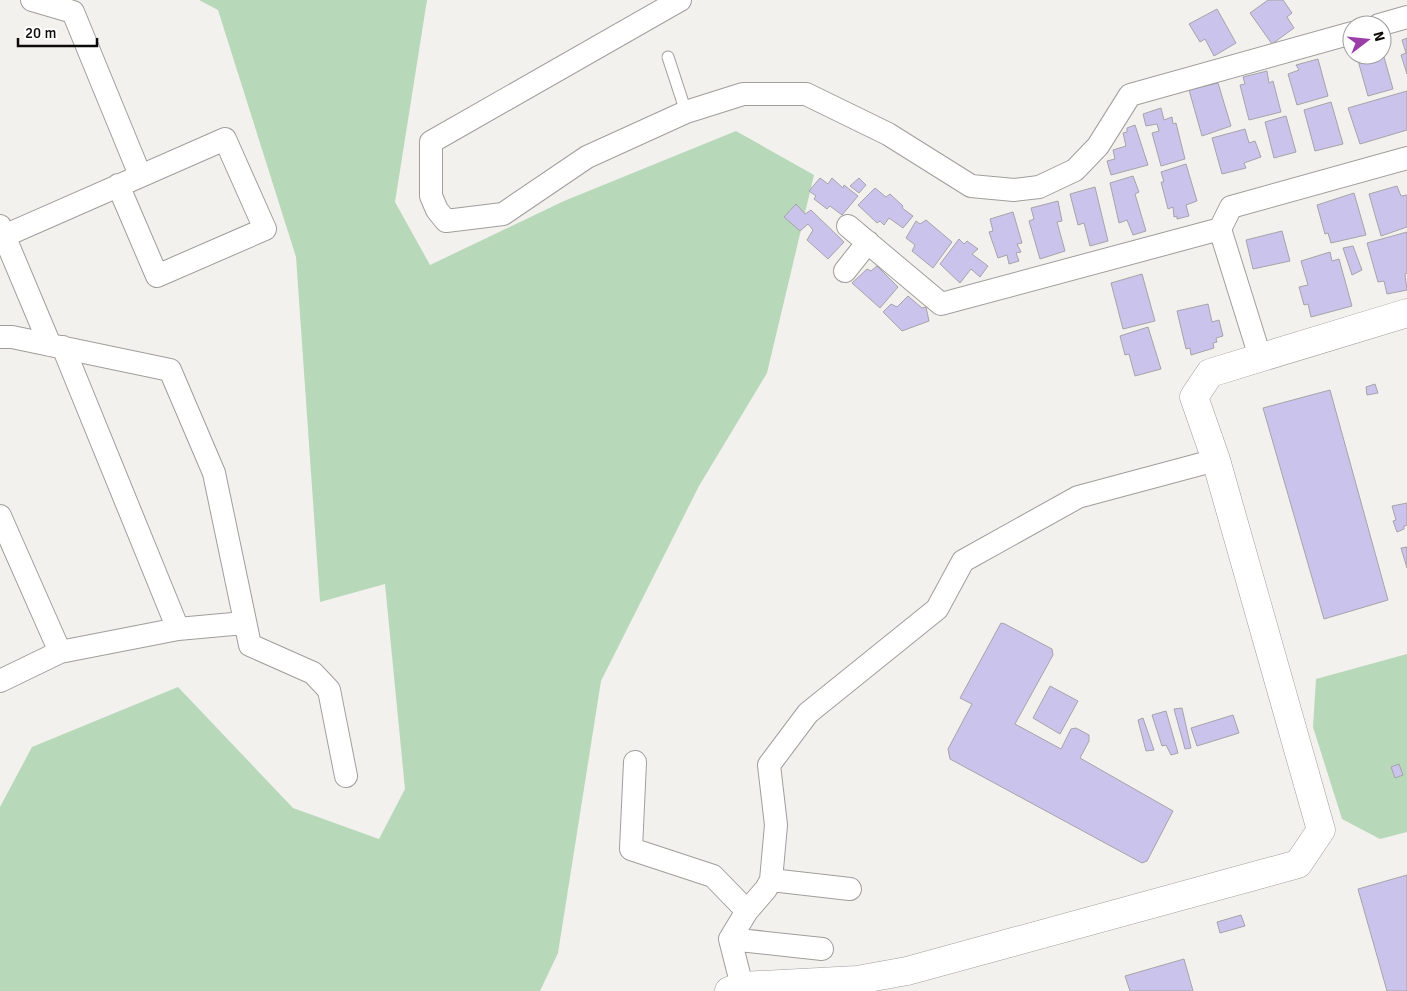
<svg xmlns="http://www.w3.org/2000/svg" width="1407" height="991" viewBox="0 0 1407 991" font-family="Signika,sans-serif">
	<rect width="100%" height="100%" fill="#f3f1ee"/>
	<path fill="#b7d8b9" d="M199,0h228l-32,202 35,63 134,-64 172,-70 78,44 -47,198 -68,113 -98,195 -43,272 -18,38h-540v-184l32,-60 146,-60 115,121 86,31 26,-50 -20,-205 -65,18 -24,-345 -78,-247z
		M1407,654v178l-27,7 -38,-20 -29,-92 3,-48z"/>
	<path fill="#cac3ec" stroke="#a5a4a8" d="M1268,0h15l9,13 -5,4 7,11 -22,16 -22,-31z
		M1217,9l19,34 -22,13 -9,-17 -5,3 -11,-18z
		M1407,38v36l-6,-19 5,-2 -4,-13z
		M1382,50l11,39 -25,7 -11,-39 8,-2h17z
		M1318,59l10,37 -31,9 -9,-31 11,-4 -3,-5z
		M1267,71l2,12 4,-2 8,31 -32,8 -9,-35 5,-1 -2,-7z
		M1218,83l13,43 -29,10 -13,-46z
		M1407,91v39l-47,14 -12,-36z
		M1331,102l12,42 -28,7 -11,-41z
		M1161,108l3,12 8,-3 1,7 3,-1 9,36 -24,7 -9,-33 7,-2 -2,-7 -11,2 -3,-12z
		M1286,116l10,36 -22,6 -9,-36z
		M1135,125l13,40 -37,10 -4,-14 8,-2 -2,-9 13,-4 -3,-13 4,-1v-4z
		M1245,129l4,14 6,-2 6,16 -17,6 2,5 -24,6 -10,-36z
		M1186,164l11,37 -11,4 3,11 -12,3v-3l-3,1 -1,-10 -5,2 -7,-27h3l-3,-10z
		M1133,176l6,16 -4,2 11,37 -13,4 -6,-15 -8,3 -9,-40z
		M820,178l8,6 4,-6 11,10 1,-3 14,11 -16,19 -12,-9 -3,3 -13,-10 2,-3 -7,-5z
		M859,178l7,7 -7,8 -9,-7z
		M1397,186l4,10 6,-1v32l-26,9 -12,-42z
		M1095,187l13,54 -18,5 -6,-23 -6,2 -8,-31z
		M875,188l11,9 4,-3 13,12 -1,2 11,8 -10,12 -14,-10 -5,7 -4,-4 -3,2 -19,-18z
		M1354,193l12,42 -35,8 -3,-10 -3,1 -8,-29z
		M1058,201l4,20 -5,1 8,29 -25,8 -11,-38 5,-2 -3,-11z
		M796,204l9,10 6,-4 33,32 -16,17 -21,-19 6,-10 -5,-6 -8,7 -16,-14z
		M1013,212l9,31 -5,1 4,8 -5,1 3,8 -10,3 -2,-9 -9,3 -9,-26 4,-1 -3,-12z
		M926,220l26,22 -19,26 -21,-17 3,-6 -9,-7 10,-17 4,3z
		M1282,231l8,30 -37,8 -7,-29z
		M1407,232v41l-2,1 2,16 -20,4 -3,-13 -6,1 -11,-39z
		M959,239l5,5 3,-3 11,8 -6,5 16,12 -8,11 -9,-8 -11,14 -20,-19z
		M1353,246l9,24 -10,5 -9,-27z
		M1330,252l2,9 7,-2 13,47 -41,11 -3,-13 -4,1 -5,-18 9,-2 -7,-24z
		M877,266l21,21 -18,21 -28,-25 15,-14 4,2z
		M1142,274l13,47 -32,8 -12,-46z
		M908,296l14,12 4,-1 3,14 -27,10 -19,-19 8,-8 6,3z
		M1208,304l4,18 7,-2 4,16 -7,2 1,4 -4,1 1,5 -23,7 -1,-7 -4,1 -9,-38z
		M1148,327l13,42 -26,7 -6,-22 -4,1 -5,-19z
		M1375,384l3,9 -11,2 -1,-8z
		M1330,390l58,210 -64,19 -61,-211z
		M1407,503v22l-3,1v3l-7,3 -4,-11 3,-1 -4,-14z
		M1407,547v21l-6,-20z
		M1001,623l4,1 47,25 1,6 -38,69 46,25 10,-20 5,-1 13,7v6l-9,17 93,53 -26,50 -5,2 -192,-104 -2,-10 24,-45 -12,-6z
		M1050,686l28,15 -18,33 -27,-16z
		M1182,708l9,40 -6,1 -11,-40z
		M1166,711l12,42 -7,2 -5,-10 -4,1 -10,-31z
		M1233,715l6,18 -42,13 -6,-18z
		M1143,718l11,32 -8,1 -8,-31z
		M1399,764l4,11 -8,3 -4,-11z
		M1407,875v116h-20l-29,-102z
		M1241,915l4,11 -25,7 -3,-11z
		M1184,959l9,32h-63l-5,-15z"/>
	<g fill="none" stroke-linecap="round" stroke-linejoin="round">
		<g stroke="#a09e9b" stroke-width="13">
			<path id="lane" d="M668,57l18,55"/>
		</g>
		<g stroke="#a09e9b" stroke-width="24">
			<path id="street" d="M32,0l41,12 67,163
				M680,0l-249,142v54l6,14 9,11 57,-7 84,-57 99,-45 57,-18h63l82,40 83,52 43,4 25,-3 36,-17 23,-24 32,-51 222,-62
				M1379,25l28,-8
				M0,226l50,119
				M848,226l93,78 279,-75
				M4,236l221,-97 40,90 -108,47 -39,-91
				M845,271l23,-29
				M0,337h12l158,33 44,103 36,172 63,28 16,17 17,86
				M63,347l115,282
				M1260,357l-40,-128 11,-22 176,-49
				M0,516l60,136
				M0,681l60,-29 118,-23 66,-6
				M635,762l-4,87 82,27 34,35
				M771,880l79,9
				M730,939l92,10
				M742,986l-12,-47 17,-28 19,-22 5,-9 5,-55 -7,-60 39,-52 129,-104 26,-48 115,-64 138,-37"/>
		</g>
		<g stroke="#a09e9b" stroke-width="29">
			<path id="secondary" d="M729,991l13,-5 115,-6 50,-9 391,-107 23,-34 -105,-370 -22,-63 16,-24 197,-60"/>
		</g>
		<use href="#lane" stroke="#fff" stroke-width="11"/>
		<use href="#street" stroke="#fff" stroke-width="22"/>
		<use href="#secondary" stroke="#fff" stroke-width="28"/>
	</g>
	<g transform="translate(1367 40) rotate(74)"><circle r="24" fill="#ffffff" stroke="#9e9d9d"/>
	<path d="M0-4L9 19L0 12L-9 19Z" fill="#9a3da7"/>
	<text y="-8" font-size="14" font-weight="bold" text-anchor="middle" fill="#0c0b0a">N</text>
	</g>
	<path d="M18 38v8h79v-8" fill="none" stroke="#0c0b0a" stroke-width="2.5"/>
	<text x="25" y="38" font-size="15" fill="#0c0b0a" stroke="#ffffff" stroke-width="4" paint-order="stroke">20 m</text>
</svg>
